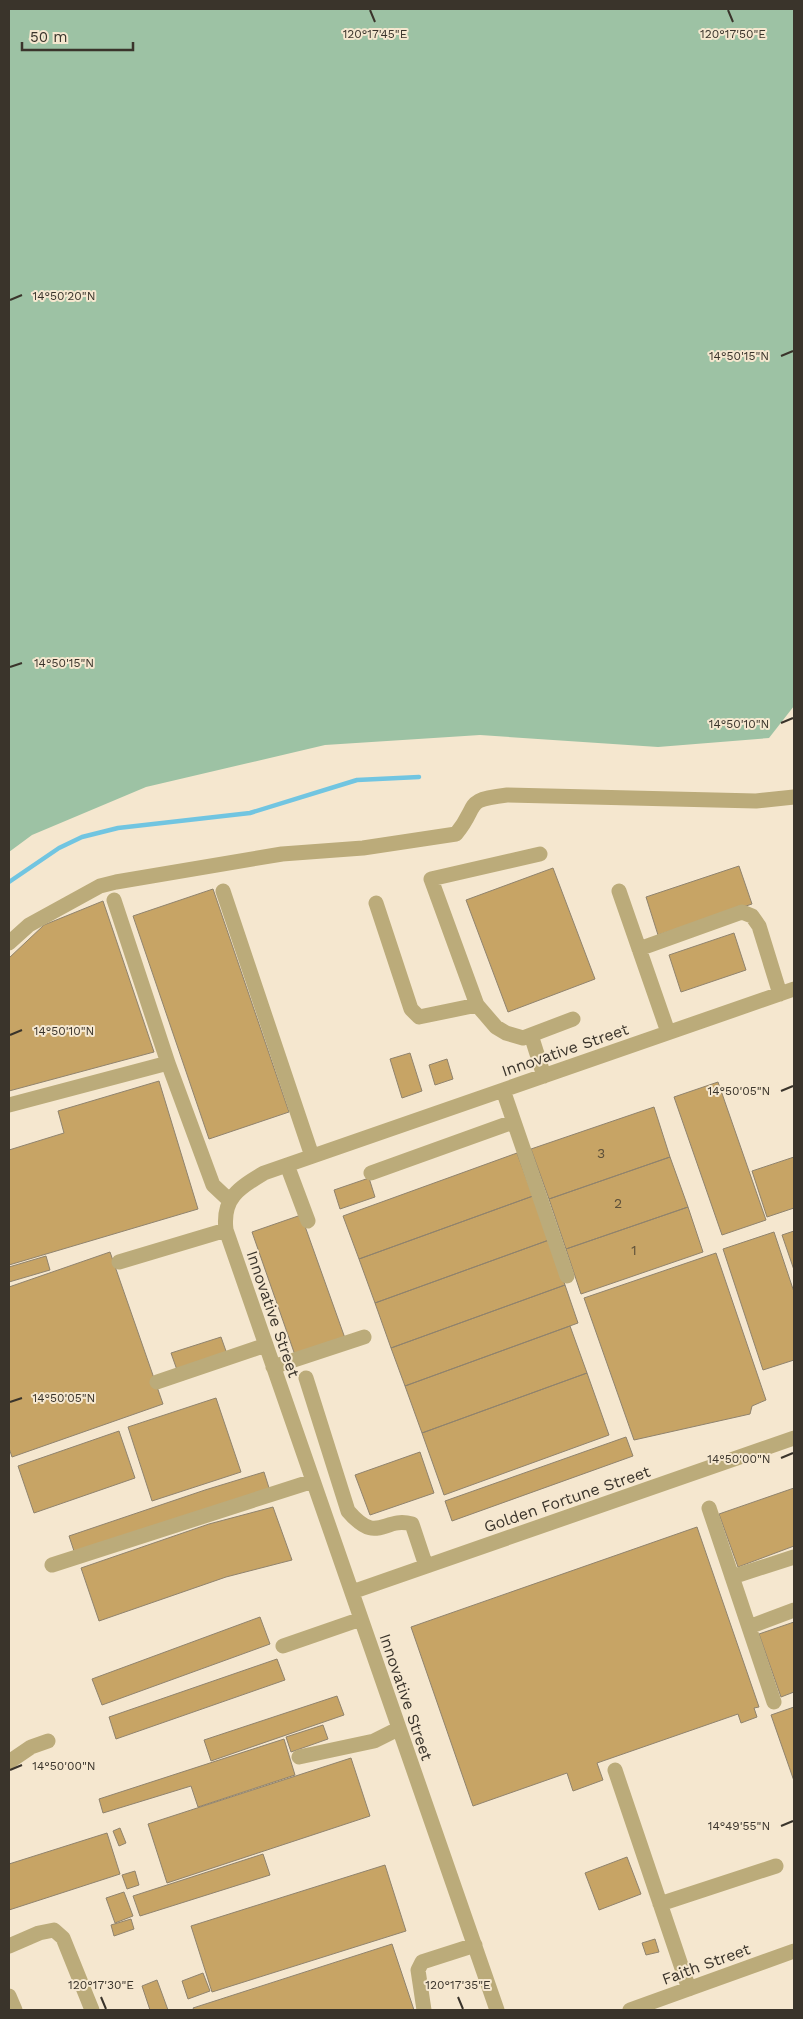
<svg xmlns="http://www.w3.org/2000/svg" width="803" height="2019" viewBox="0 0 803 2019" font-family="'Work Sans',sans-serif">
	<rect width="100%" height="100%" fill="#f5e7cf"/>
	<path fill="#9dc2a4" d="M9,9h785v697l-25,32 -111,9 -178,-12 -155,10 -179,42 -114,48 -23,17z"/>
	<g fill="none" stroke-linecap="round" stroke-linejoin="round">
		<path stroke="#71c5e1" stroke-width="4.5" d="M9,882l50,-34 23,-11 36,-9 132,-15 107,-33 62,-3"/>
	</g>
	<path fill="#c7a465" stroke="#90836d" d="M739,866l13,38 -94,31 -12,-38z
		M553,868l42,111 -87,33 -42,-112z
		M213,889l76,223 -80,27 -76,-223z
		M103,901l51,151 -145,39v-133l35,-33z
		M734,933l12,37 -65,22 -12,-37z
		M410,1053l12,38 -20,7 -12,-39z
		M447,1059l6,20 -18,6 -6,-20z
		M159,1081l39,128 -189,56v-115l55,-17 -6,-22z
		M718,1082l48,138 -44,15 -48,-138z
		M654,1107l16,50 -121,42 -18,-50z
		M517,1153l16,43 -174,63 -16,-43z
		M670,1157l18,50 -122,42 -17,-50z
		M794,1157v51l-27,9 -15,-46z
		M369,1178l6,19 -35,12 -6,-19z
		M533,1196l16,44 -174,63 -16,-44z
		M688,1207l15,45 -122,42 -15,-45z
		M301,1215l45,126 -50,17 -44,-126z
		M794,1231v39l-12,-35z
		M774,1232l20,60v68l-31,10 -40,-121z
		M549,1240l16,45 -174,63 -16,-45z
		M110,1252l53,152 -151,53 -3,-9v-161z
		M716,1253l50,147 -14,6 -2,8 -116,26 -50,-142z
		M46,1256l4,14 -41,12v-15z
		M565,1285l13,38 -173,63 -14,-38z
		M570,1326l17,47 -165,60 -17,-47z
		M221,1337l6,17 -50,16 -6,-17z
		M587,1373l22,62 -165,60 -22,-62z
		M216,1398l25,74 -89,29 -24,-74z
		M119,1431l16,47 -101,35 -16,-47z
		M626,1437l7,19 -181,65 -7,-20z
		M420,1452l14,41 -64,22 -15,-40z
		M264,1472l6,19 -195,63 -6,-18 136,-46z
		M794,1488v58l-56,21 -19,-53z
		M273,1507l19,53 -66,17 -127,44 -18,-53 128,-44z
		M697,1527l62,180 -5,1 3,9 -16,6 -3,-9 -141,49 6,17 -30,11 -6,-18 -94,33 -62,-179z
		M260,1617l10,27 -168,61 -10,-26z
		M794,1622v70l-13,5 -22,-63z
		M277,1659l8,21 -169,59 -7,-22z
		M337,1696l7,19 -133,46 -7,-21z
		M794,1707v74l-23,-66z
		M323,1725l5,14 -37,13 -5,-15z
		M284,1739l11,36 -97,32 -7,-21 -88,27 -4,-14z
		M351,1758l19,58 -203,67 -19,-59z
		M120,1828l6,15 -7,3 -6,-15z
		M107,1833l13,41 -111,36v-46z
		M263,1854l7,21 -130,41 -7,-20z
		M627,1857l14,37 -42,16 -14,-37z
		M385,1865l21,66 -194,61 -21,-66z
		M135,1871l4,14 -12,4 -5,-14z
		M124,1892l9,24 -18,7 -9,-25z
		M131,1919l3,10 -20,7 -3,-11z
		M655,1939l4,13 -13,3 -4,-12z
		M392,1944l22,66h-220l-1,-2z
		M203,1973l7,18 -22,8 -6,-18z
		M157,1980l11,30h-18l-8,-24z"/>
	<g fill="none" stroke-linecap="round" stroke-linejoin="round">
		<path stroke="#bbab7a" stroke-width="15" d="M540,854l-109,25 46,126 19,22 10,6 17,5 50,-19
			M223,891l89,265
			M619,891l49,141
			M114,900l54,163 45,122 16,15
			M376,903l35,106 8,8 58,-12
			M9,943l20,-18 71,-39 16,-4 166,-28 81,-6 93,-14c24,-29 6,-34 51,-39l249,6 38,-4
			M639,949l103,-37 10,4 7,10 21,68
			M531,1035l13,41
			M503,1090l64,186
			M9,1105l159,-42
			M287,1165l21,56
			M371,1173l142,-51
			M119,1262l107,-32
			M273,1367l91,-30
			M306,1378l42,133c30,35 35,5 64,13l14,42
			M157,1382l109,-37
			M709,1508l65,194
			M52,1565l261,-84
			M732,1577l62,-20
			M352,1592l442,-154
			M749,1627l45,-17
			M283,1646l78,-27
			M299,1757l75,-16 24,-12
			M9,1762l22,-15 17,-6
			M615,1770l74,219
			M660,1904l116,-38
			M9,1946l30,-13 15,-3 9,8 29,72
			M9,1996l6,14
			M424,2010l-6,-40 4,-8 53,-17
			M497,2010l-271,-780c-4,-32 13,-42 38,-57l530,-184
			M630,2010l164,-59"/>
	</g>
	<path fill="none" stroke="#3a342b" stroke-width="2" d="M370,10l5,12M728,10l5,12M10,300l12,-5M781,356l12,-5M10,667l12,-4M781,723l12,-5M10,1035l12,-5M781,1091l12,-5M10,1402l12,-4M781,1458l12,-5M10,1770l12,-5M781,1826l12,-5M101,1997l5,12M458,1997l5,12"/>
	<g text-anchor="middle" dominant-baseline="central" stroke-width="4" stroke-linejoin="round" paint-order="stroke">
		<g font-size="14" fill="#5d503a">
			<text x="601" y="1153">3</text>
			<text x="618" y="1203">2</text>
			<text x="634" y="1250">1</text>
		</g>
		<g font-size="16" fill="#3a342b" stroke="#f5e7cf">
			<text transform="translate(565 1050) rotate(-19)">Innovative Street</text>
			<text transform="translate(273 1314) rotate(71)">Innovative Street</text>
			<text transform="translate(567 1499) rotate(-19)">Golden Fortune Street</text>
			<text transform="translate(406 1697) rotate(71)">Innovative Street</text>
			<text transform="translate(706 1964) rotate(-20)">Faith Street</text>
		</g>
	</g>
	<g font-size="12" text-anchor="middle" fill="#3a342b" stroke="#f5e7cf" stroke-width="4" stroke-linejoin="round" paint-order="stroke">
		<text x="375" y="38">120°17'45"E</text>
		<text x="733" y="38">120°17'50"E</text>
		<text x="64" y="300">14°50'20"N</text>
		<text x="739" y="360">14°50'15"N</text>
		<text x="64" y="667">14°50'15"N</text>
		<text x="739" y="728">14°50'10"N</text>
		<text x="64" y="1035">14°50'10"N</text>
		<text x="739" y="1095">14°50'05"N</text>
		<text x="64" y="1402">14°50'05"N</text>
		<text x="739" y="1463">14°50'00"N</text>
		<text x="64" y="1770">14°50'00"N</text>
		<text x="739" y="1830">14°49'55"N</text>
		<text x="101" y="1989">120°17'30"E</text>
		<text x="458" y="1989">120°17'35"E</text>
	</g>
	<rect width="803" height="2019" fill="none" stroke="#3a342b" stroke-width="20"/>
	<path d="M22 42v8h111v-8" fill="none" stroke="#3a342b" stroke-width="2.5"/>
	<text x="30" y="42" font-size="15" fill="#3a342b" stroke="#f5e7cf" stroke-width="4" paint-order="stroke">50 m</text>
</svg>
